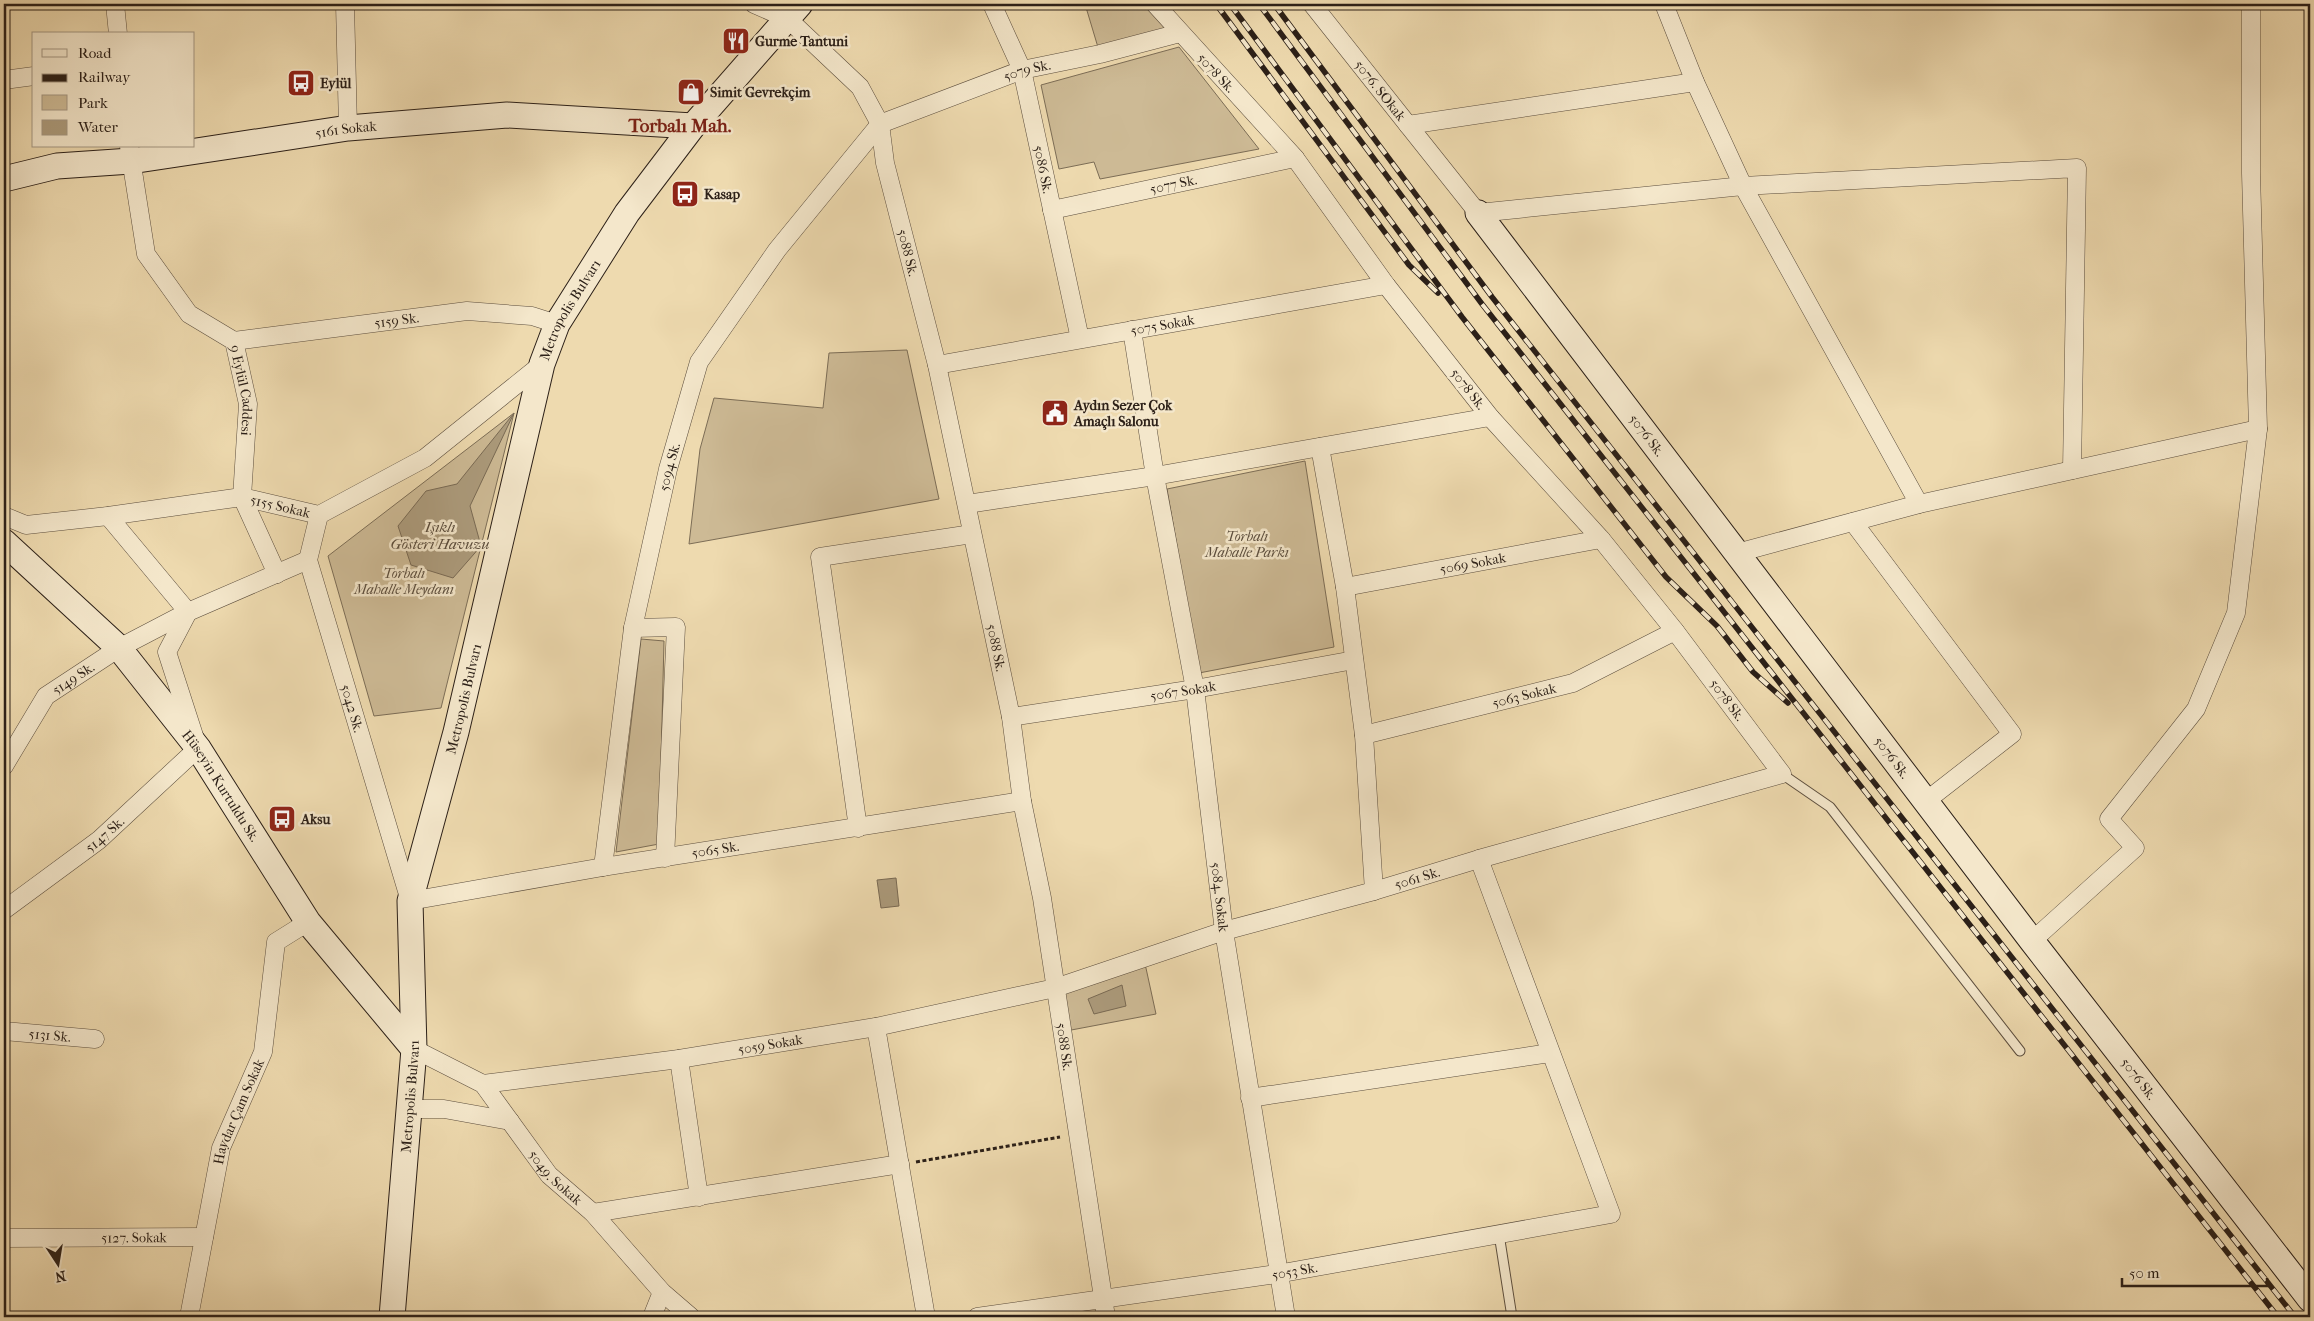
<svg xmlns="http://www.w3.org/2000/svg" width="2314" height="1321" viewBox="0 0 2314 1321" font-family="'IM FELL French Canon',serif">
	<rect width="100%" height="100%" fill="#eedaaf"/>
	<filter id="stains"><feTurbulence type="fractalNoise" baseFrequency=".004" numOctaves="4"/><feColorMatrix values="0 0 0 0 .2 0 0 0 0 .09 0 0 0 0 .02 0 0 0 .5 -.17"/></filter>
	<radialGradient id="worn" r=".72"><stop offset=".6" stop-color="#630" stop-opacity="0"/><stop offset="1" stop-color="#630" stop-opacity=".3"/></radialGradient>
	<path fill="#cdba95" stroke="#7c6d56" d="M1085,4h70l25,29 -80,21z
		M1179,47l80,102 -159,30 -6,-17 -35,7 -18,-84z
		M907,350l32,149 -250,45 11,-95 14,-51 109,10 6,-55z
		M514,413l-73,295 -67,8 -46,-160z
		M1305,461l29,186 -135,26 -32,-184z
		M641,639l23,2 -5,203 -43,8z
		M1144,959l12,55 -90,17 -11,-43z"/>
	<path fill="#ac9b7c" stroke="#796a54" d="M514,413l-44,93 11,40 -28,32 -42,-13 -13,-39 28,-35 31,-7z
		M896,878l3,28 -18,2 -4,-28z
		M1122,985l4,21 -32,8 -6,-15z"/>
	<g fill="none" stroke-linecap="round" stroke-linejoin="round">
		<g stroke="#5c4e3e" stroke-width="11">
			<path id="lane" d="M1782,774l48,33 190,244
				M1499,1234l13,83"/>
		</g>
		<g stroke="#5c4e3e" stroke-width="19">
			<g id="street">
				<path d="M115,4l3,30"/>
				<path d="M345,4l3,124"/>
				<path id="s1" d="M754,4l34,15 72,68 20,37 5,39 52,202 74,352 11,84 20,97 64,419"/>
				<path id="s2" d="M992,4l30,66 58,269"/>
				<path id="s3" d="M1312,4l96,121 287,-43"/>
				<path d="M1664,4l31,78 48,104 176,318"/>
				<path d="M4,80l30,-4"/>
				<path d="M1408,125l70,88 265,-27 334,-18 -5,302"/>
				<path id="s4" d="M129,146l17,108 43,60 45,27 14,63 -6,93 35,77"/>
				<path id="s5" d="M1052,210l243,-52"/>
				<path id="s6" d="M1132,330l23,146 40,213 29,242 62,386"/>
				<path id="s7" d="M234,341l233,-30 65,5 25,8"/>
				<path id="s8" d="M937,365l449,-80"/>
				<path d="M1320,447l25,140 19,148 10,156"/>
				<path d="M967,504l188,-28 335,-59"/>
				<path id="s9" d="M319,515l-11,45 102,341 193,-34 419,-66"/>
				<path id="s10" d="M4,516l22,9 82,-9 134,-19 77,18 106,-57 117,-94"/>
				<path d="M1853,522l159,212 -86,67"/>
				<path d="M1737,553l182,-49 339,-75"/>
				<path id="s11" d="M1345,587l256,-48"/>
				<path d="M633,628l43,-1 -11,231"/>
				<path id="s12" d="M1011,717l184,-28 159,-29"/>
				<path id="s13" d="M1364,735l209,-52 102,-52"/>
				<path id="s14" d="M4,766l42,-70 73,-48 69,-36 120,-52"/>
				<path d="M858,828l-38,-271 152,-23"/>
				<path id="s15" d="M603,867l30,-239 35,-159 31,-107 78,-112 103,-126 142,-54 78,-16 80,-21"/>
				<path id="s16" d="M4,910l95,-70 99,-92 -31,-96 21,-40 -80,-96"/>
				<path d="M2032,941l103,-93 -26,-29 87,-110 40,-96 22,-184 -7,-256v-169"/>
				<path d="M876,1027l50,290"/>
				<path id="s17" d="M4,1031l91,8"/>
				<path id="s18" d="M414,1049l69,35 66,91 44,38 69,79 29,25"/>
				<path d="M679,1059l20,138"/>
				<path id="s19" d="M483,1084l196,-25 197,-32 179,-39 169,-57 150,-40 105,-32 303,-85 -107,-143 -74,-92 -111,-122 -104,-132 -91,-127 -140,-154"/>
				<path d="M1250,1098l300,-45"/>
				<path d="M409,1109h35l66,12"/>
				<path d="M593,1213l307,-49"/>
				<path id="s20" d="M4,1238l200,-1"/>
				<path id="s21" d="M189,1317l32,-169 42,-96 13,-110 32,-20"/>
				<path d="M652,1317l10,-25"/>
				<path id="s22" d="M977,1317l300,-43 334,-60 -132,-355"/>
			</g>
		</g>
		<g stroke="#2c2018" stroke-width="27">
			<g id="secondary">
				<path id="s23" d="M4,179l53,-13 74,-5 217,-33 159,-13 186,11"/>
				<path id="s24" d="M1478,213l554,728 278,358"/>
				<path id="s25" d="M4,542l115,106 79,100 110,174 106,127"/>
				<path id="s26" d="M392,1317l22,-268 -4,-148 46,-169 86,-368 15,-40 70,-111 66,-87 107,-122"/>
			</g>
		</g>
		<path stroke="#2c2018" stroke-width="3" stroke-dasharray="4 2.5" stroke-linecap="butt" d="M916,1162l144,-25"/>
		<use href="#lane" stroke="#f4e7cb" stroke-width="9"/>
		<use href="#street" stroke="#f4e7cb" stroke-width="18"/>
		<use href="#secondary" stroke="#f4e7cb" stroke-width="25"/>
		<g stroke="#2c2018" stroke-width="5.5">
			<path id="rail" d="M1216,4l193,261 29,28
				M1230,4l232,313 204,260 51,49 36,46 35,31
				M1259,4l223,300 796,1013
				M1274,4l218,293 803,1020"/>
		</g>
		<use href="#rail" stroke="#f4e7cb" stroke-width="4" stroke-dasharray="11" stroke-linecap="butt"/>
	</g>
	<defs>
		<g id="restaurant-square" transform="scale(1.4375)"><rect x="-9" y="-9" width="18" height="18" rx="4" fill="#8f2418" stroke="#f4e7cb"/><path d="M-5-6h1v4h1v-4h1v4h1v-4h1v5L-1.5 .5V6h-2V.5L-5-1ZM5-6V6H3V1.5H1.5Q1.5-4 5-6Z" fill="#fff"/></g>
		<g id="bus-square" transform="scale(1.4375)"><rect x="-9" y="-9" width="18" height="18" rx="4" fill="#8f2418" stroke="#f4e7cb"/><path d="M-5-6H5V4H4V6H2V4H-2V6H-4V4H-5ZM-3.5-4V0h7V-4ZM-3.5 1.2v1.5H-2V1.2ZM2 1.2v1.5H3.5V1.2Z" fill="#fff"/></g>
		<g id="shop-square" transform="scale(1.4375)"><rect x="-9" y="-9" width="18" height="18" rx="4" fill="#8f2418" stroke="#f4e7cb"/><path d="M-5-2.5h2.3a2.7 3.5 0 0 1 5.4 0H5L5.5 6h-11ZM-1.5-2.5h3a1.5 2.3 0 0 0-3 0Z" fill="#fff"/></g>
		<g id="civic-square" transform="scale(1.4375)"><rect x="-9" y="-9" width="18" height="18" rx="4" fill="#8f2418" stroke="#f4e7cb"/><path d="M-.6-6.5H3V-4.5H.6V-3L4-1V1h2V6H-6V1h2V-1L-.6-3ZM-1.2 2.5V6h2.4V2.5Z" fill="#fff"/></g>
	</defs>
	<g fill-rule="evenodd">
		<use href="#restaurant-square" x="736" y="41"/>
		<use href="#bus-square" x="301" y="83"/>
		<use href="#shop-square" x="691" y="92"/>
		<use href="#bus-square" x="685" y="194"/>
		<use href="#civic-square" x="1055" y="413"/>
		<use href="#bus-square" x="282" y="819"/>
	</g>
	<g text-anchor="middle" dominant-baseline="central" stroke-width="5" stroke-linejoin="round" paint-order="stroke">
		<g font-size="14" font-weight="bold" fill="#2c2018" stroke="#f4e7cb" text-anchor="start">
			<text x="755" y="41">Gurme Tantuni</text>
			<text x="320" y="83">Eylül</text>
			<text x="710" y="92">Simit Gevrekçim</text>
			<text x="704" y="194">Kasap</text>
			<text x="1074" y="405">Aydın Sezer Çok<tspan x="1074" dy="16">Amaçlı Salonu</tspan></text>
			<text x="301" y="819">Aksu</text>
		</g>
		<g font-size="14" fill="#2c2018" stroke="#f4e7cb">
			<text stroke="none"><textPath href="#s15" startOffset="971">5079 Sk.</textPath></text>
			<text transform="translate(1216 73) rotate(47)">5078 Sk.</text>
			<text stroke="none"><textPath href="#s3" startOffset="110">5076. SOkak</textPath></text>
			<text stroke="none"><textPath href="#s23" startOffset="346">5161 Sokak</textPath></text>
			<text stroke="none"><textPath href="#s2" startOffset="174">5086 Sk.</textPath></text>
			<text stroke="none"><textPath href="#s5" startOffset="124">5077 Sk.</textPath></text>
			<text stroke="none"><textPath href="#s1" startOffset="310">5088 Sk.</textPath></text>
			<text stroke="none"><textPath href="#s26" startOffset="1031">Metropolis Bulvarı</textPath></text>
			<text stroke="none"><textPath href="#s7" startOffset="164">5159 Sk.</textPath></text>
			<text stroke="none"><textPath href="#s8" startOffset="229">5075 Sokak</textPath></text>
			<text transform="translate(1468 389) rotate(52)">5078 Sk.</text>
			<text stroke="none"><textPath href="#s4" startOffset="286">9 Eylül Caddesi</textPath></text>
			<text stroke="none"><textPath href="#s24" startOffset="279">5076 Sk.</textPath></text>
			<text stroke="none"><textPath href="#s15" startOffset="406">5094 Sk.</textPath></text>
			<text stroke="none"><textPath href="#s10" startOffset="281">5155 Sokak</textPath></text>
			<text stroke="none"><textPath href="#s11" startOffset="130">5069 Sokak</textPath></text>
			<text stroke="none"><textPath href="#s1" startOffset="715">5088 Sk.</textPath></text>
			<text stroke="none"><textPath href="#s14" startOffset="114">5149 Sk.</textPath></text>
			<text stroke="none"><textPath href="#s12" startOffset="174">5067 Sokak</textPath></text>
			<text stroke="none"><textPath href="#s13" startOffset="165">5063 Sokak</textPath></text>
			<text stroke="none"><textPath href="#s26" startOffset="626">Metropolis Bulvarı</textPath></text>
			<text transform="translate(1727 700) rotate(53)">5078 Sk.</text>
			<text stroke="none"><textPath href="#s9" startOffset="201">5042 Sk.</textPath></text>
			<text stroke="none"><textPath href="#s24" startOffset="684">5076 Sk.</textPath></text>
			<text stroke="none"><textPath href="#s25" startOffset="328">Hüseyin Kurtuldu Sk.</textPath></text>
			<text stroke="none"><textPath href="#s16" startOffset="126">5147 Sk.</textPath></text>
			<text stroke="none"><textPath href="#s9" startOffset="712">5065 Sk.</textPath></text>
			<text stroke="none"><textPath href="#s19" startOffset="959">5061 Sk.</textPath></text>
			<text stroke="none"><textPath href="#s6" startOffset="574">5084. Sokak</textPath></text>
			<text stroke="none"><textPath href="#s17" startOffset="46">5131 Sk.</textPath></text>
			<text stroke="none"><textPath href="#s19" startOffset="290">5059 Sokak</textPath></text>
			<text stroke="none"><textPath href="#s1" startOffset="1120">5088 Sk.</textPath></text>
			<text stroke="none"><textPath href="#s24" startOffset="1089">5076 Sk.</textPath></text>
			<text stroke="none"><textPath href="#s26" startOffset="221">Metropolis Bulvarı</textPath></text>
			<text stroke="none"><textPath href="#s21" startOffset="212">Haydar Çam Sokak</textPath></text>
			<text stroke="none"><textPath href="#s18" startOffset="196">5049. Sokak</textPath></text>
			<text stroke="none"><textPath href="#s20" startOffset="130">5127. Sokak</textPath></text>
			<text stroke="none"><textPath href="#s22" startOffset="321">5053 Sk.</textPath></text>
		</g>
		<g font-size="14" font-style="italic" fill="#5c4e3e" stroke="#f4e7cb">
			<text x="1247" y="536">Torbalı<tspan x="1247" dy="16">Mahalle Parkı</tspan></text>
			<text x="404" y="573">Torbalı<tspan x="404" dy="16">Mahalle Meydanı</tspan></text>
		</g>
		<g font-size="15" font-style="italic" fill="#594b3b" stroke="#f4e7cb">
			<text x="440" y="527">Işıklı<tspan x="440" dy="17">Gösteri Havuzu</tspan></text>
		</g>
		<g font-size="19" font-weight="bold" fill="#7a1f14" stroke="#f4e7cb">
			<text x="680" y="126">Torbalı Mah.</text>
		</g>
	</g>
	<rect width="2314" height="1321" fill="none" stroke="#eedaaf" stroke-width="20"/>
	<rect x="5" y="5" width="2304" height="1311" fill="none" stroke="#2c2018" stroke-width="2.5"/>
	<rect x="10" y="10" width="2294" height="1301" fill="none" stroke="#2c2018"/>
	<rect x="32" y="32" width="162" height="115" fill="#f4e7cb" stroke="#a49783"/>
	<rect x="42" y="49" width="25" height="8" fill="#f4e7cb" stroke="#a49783"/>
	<text x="78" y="58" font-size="15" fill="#2c2018">Road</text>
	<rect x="42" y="74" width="25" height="8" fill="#2c2018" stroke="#a49783"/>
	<text x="78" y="82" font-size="15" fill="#2c2018">Railway</text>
	<rect x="42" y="95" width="25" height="15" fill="#cdba95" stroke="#a49783"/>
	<text x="78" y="108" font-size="15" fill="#2c2018">Park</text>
	<rect x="42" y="120" width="25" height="15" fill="#ac9b7c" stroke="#a49783"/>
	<text x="78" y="132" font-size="15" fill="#2c2018">Water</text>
	<g transform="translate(58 1264) rotate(168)" stroke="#f4e7cb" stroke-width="4" paint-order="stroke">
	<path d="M0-4L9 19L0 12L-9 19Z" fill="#2c2018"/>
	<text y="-8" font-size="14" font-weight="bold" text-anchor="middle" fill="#2c2018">N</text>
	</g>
	<path d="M2122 1278v8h145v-8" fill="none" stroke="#2c2018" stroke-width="2.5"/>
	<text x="2129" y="1278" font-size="15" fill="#2c2018" stroke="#f4e7cb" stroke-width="4" paint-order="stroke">50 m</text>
	<rect width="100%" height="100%" filter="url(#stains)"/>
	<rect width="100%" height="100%" fill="url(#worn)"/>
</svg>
